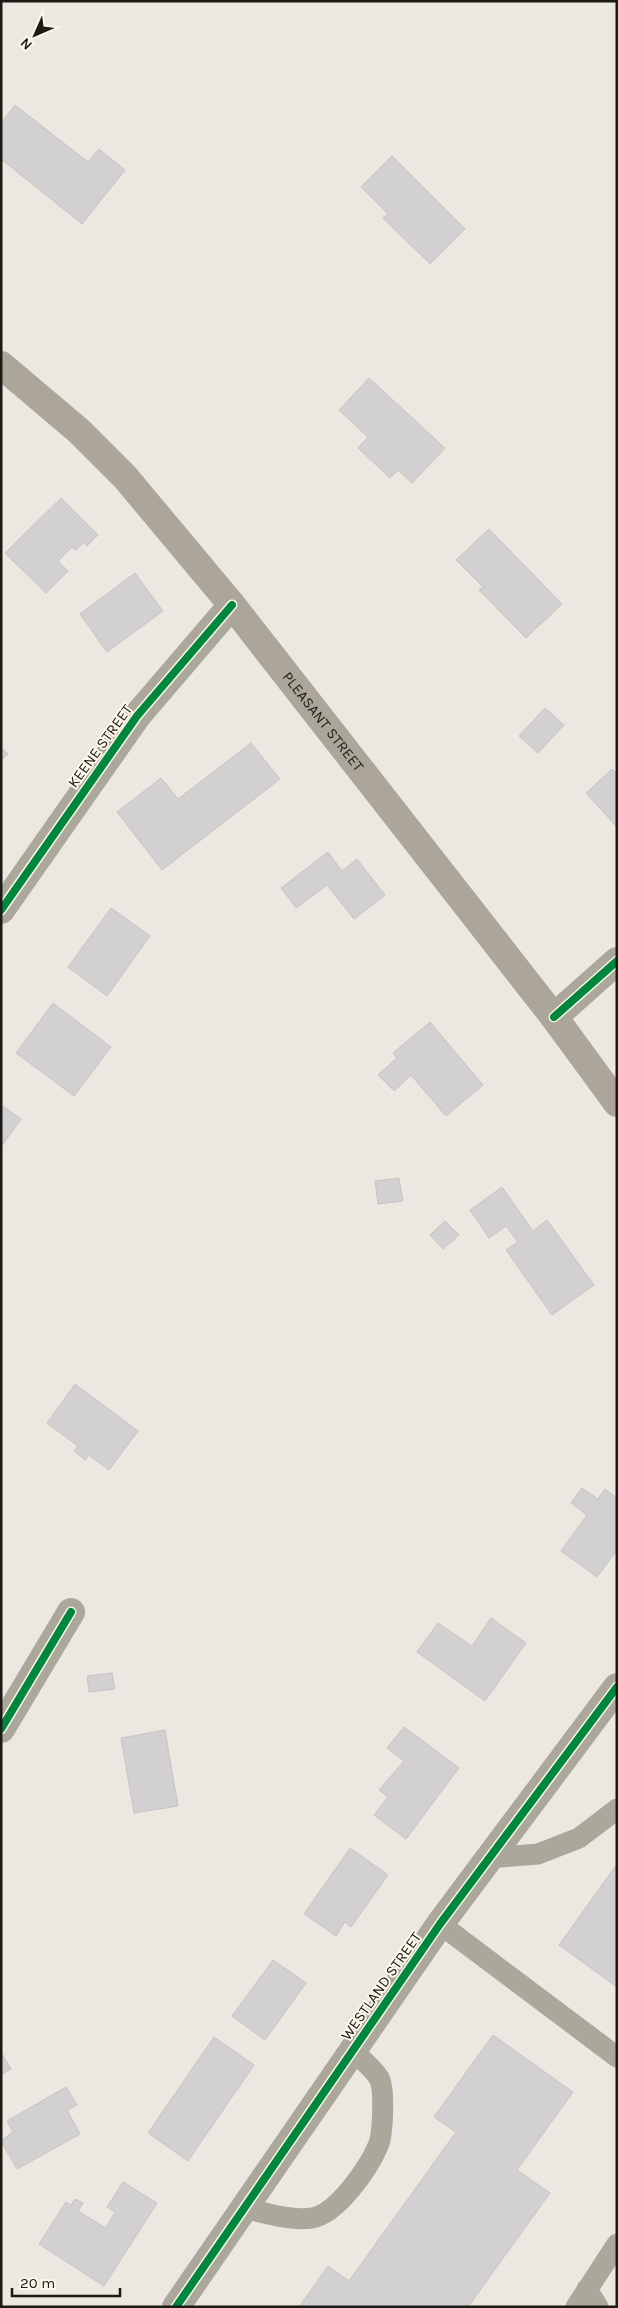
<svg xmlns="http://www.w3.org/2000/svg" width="618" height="2308" viewBox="0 0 618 2308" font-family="Karla,sans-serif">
	<rect width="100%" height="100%" fill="#ece8e1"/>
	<path fill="#d2d0d0" stroke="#c6c4c3" d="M15,105l73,57 11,-13 26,21 -43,54 -81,-65v-36z
		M392,156l73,73 -35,35 -47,-46 5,-4 -27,-27z
		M369,378l76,70 -33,35 -14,-13 -8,8 -32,-30 10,-11 -29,-27z
		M61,498l37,37 -11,11 -3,-4 -8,8 -4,-3 -14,14 10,10 -22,22 -41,-40z
		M489,529l73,75 -36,34 -47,-48 4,-3 -27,-27z
		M135,573l28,38 -56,41 -27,-38z
		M545,708l19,17 -26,28 -19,-17z
		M251,743l29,36 -118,91 -45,-58 44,-34 17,21z
		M1,748l7,6 -7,7z
		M612,769l5,5v53l-31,-34z
		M328,852l14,19 15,-12 28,36 -31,24 -27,-34 -31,23 -15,-20z
		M111,908l39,28 -43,60 -39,-29z
		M53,1003l58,44 -37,49 -58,-43z
		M430,1022l53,63 -37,31 -35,-41 -17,16 -16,-16 19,-17 -4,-5z
		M1,1105l20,14 -20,28z
		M399,1178l4,23 -25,3 -3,-23z
		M502,1187l31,44 14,-11 47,65 -42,30 -46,-65 12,-8 -12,-16 -17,12 -19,-28z
		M445,1221l14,14 -16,14 -13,-14z
		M75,1384l63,47 -29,39 -20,-15 -4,5 -11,-9 4,-5 -31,-23z
		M582,1488l16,11 7,-10 12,9v52l-20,27 -36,-26 26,-36 -16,-12z
		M491,1618l35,25 -41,58 -68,-49 21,-29 34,23z
		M112,1673l3,16 -26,3 -2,-16z
		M404,1727l55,41 -53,71 -32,-24 14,-18 -9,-7 25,-29 -17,-13z
		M165,1730l13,76 -44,7 -13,-75z
		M350,1848l38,27 -37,52 -6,-5 -9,14 -32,-22z
		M617,1864v123l-58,-42z
		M273,1960l33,23 -41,57 -33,-24z
		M493,2035l80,57 -56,78 33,23 -82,114h-169l29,-41 21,15 107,-149 -22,-15z
		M214,2037l40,28 -66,96 -40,-28z
		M1,2052l10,17 -10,6z
		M66,2087l11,18 -10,5 13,24 -63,35 -16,-28 12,-9 -6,-11z
		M123,2182l34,21 -53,83 -65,-42 27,-42 5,3 4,-6 8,4 -5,8 28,17 9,-16 -8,-5z"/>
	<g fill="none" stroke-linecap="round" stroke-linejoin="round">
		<path stroke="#aca79b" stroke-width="21" d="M489,1858l49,-4 41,-16 38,-29
			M440,1924l177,133
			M244,2208c22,5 45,13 68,10 25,-4 56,-49 66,-72 5,-11 7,-57 1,-68 -6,-10 -18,-19 -26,-27
			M587,2289l11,18
			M576,2307l41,-63"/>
		<path stroke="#aca79b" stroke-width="28" d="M1,910l136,-194 95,-111
			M554,1017l63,-56
			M1,1729l70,-117
			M176,2307l264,-383 177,-237"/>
		<path stroke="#aba699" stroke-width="28" id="s1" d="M1,365l78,66 46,46 107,128 322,412 63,86"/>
		<g stroke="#fdf7ea" stroke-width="11">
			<path id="cycleway" d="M1,910l136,-194 95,-111
				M554,1017l63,-56
				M1,1729l70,-117
				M176,2307l264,-383 177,-237"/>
		</g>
		<use href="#cycleway" stroke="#00873e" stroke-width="8"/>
	</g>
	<g text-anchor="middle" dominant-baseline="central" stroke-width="4" stroke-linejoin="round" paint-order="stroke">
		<g font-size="15" fill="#1c1a15" stroke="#fdf7ea">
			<text stroke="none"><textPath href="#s1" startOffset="482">PLEASANT STREET</textPath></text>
			<text transform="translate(100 746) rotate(-54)">KEENE STREET</text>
			<text transform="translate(381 1986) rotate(-55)">WESTLAND STREET</text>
		</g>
	</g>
	<rect width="618" height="2308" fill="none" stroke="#1c1a15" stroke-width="5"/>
	<g transform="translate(35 35) rotate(225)" stroke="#fdf7ea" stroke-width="4" paint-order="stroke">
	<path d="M0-4L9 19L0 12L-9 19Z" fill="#1c1a15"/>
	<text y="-8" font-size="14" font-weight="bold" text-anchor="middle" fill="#1c1a15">N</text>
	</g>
	<path d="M12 2288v8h108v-8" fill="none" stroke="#1c1a15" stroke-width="2.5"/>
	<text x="20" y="2288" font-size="15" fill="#1c1a15" stroke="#fdf7ea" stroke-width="4" paint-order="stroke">20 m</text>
</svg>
